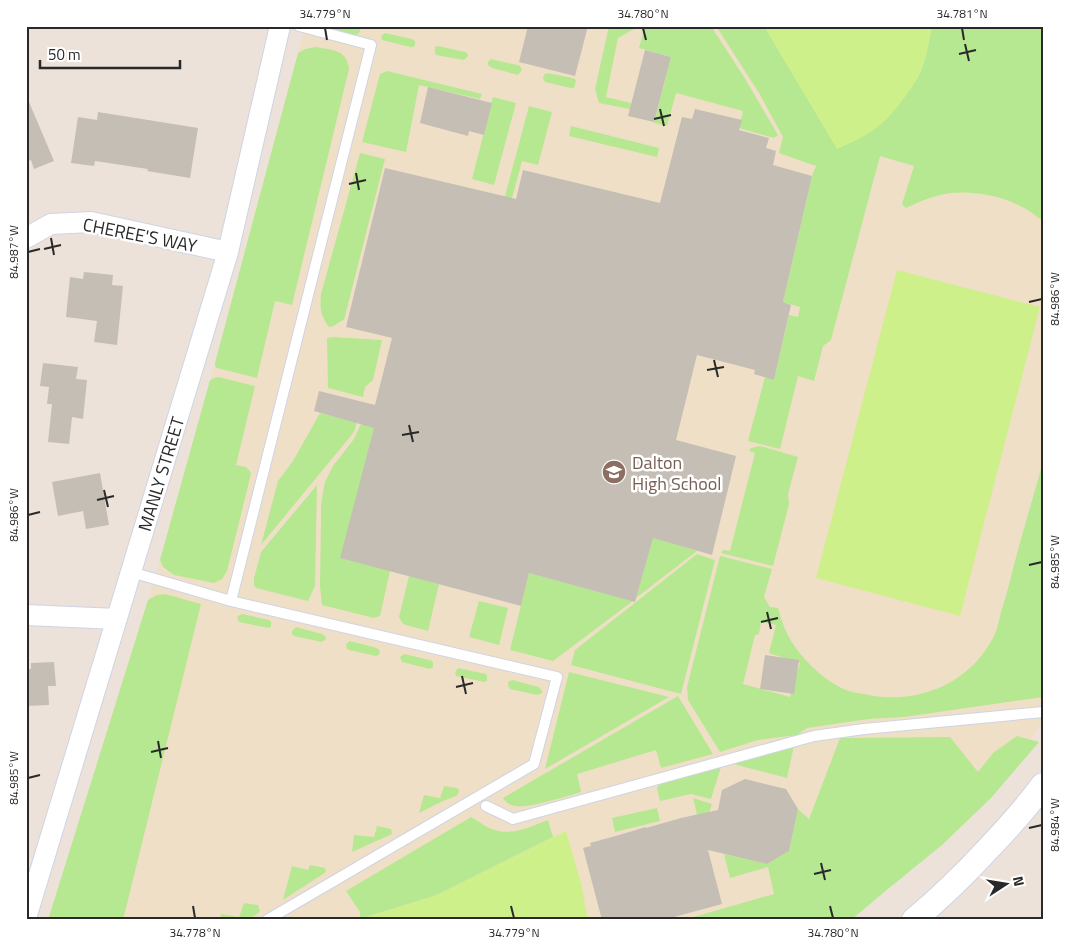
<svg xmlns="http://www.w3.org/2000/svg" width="1069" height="946" viewBox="0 0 1069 946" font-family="'Titillium Web',sans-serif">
	<rect width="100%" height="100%" fill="#ece2d9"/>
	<path fill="#f0dfc7" d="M305,26h738v695l-12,18 -51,61 -135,120h-797l19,-59 93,-301 55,-197z"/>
	<path fill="#b6e891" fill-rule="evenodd" d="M323,26h36l1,5 -2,3 -2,1z
		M609,26h102l33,51 34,58 -4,3 -35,-10 4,-17 -67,-18 -9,33 -13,-3 17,-66 -32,-9 5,-18 -8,-2 -18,10 -12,59 25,6 -1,6 -31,-6 -4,-14z
		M716,26h48l73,122c11,-4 22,-9 31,-15 18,-12 41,-40 51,-58 7,-15 10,-33 13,-49h111v195c-8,-6 -17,-13 -27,-17 -19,-9 -43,-13 -65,-11 -16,2 -31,8 -45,15l-4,-4 12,-38 -34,-10 -49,184 -8,6 -9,35 -16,-5 -18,73 -32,-8 17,-64 9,3 15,-65 9,2 2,-10 -17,-5 29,-126 4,-10 -37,-13 4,-16 -24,-44z
		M385,33l27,6 3,2v4l-2,2h-3l-28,-7 -1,-4z
		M438,46l27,6 2,1 1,3 -4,4 -28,-5 -1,-2v-6z
		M316,47c16,3 31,2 33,22l-57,236 -17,-4 -18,77 -40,-10 -2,-2v-3l83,-310 7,-4z
		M491,59l26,6 3,1 2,4 -4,5 -26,-7 -4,-3v-3z
		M387,71l95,23 -2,5 -61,-14 -13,67 -44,-10 18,-68z
		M547,73l26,5 3,2 -2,8h-3l-26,-6 -2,-4 1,-3z
		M493,97l23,6 -22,82 -22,-6z
		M529,106l23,6 -14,53 -16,-4 -14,52 -7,-2z
		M571,126l88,22 -2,9 -88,-21z
		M360,153l25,6 -41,161c-6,2 -8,6 -15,7 -9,-12 -9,-19 -8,-33z
		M334,337l48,3 -9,40 -8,7 -2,10 -35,-9 -1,-50z
		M218,377l37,9 -19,79 10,2 4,4 1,3 -24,97 -5,8 -8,4 -40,-8 -11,-8 -3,-7 50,-180 4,-2z
		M320,413l37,9 -3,10 -93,113 17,-64 15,-20z
		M361,424l33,8 -53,126 49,13 -10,45 -6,2 -52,-13 -2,-19 1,-68v-14l4,-22 8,-16 21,-27z
		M760,446l38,11 -10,37 1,10 -16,62 -52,-13 2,-3 7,1 25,-98 -6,-2 2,-3z
		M1043,462v235l-139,20 -35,2 -62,9 -10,7 -39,5 -38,12 -32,-52 -1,-13 33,-131 52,13 -8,28 6,10 8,1c2,7 4,14 7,21 10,24 37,51 61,61 5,2 12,3 18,4 53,12 107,-10 131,-60 3,-7 4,-14 6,-22 7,-21 12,-44 18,-66 8,-28 16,-56 24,-84zM761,622l15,3 -7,28 31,10 -10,34 -47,-13 12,-49 4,-1z
		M317,485l-2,101 -7,15 -52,-13 -2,-3v-7l7,-26z
		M653,537l44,14 -61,47z
		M697,554l18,6 -34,134 -110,-29 4,-15z
		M529,573l104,28 -80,60 -43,-11z
		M409,576l30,8 -11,47 -25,-7 -4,-7z
		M165,594l36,10 -78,316h-75l100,-320 9,-5z
		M479,601l29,7 -9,37 -30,-8z
		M242,614l27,6 2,2v5l-3,1 -29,-6 -2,-4 1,-2z
		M296,627l26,7 3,2 1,3 -4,3 -28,-6 -2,-2v-3z
		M350,641l27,7 3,3 -1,4 -3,1 -27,-6 -2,-1 -1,-5z
		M404,654l26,6 3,2v5l-3,2 -28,-7 -2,-5z
		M458,668l28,6 1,2v5l-3,1 -28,-6 -1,-4z
		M569,672l100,25 -124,72z
		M512,680l27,7 3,4v2l-5,2 -27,-6 -2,-4v-3z
		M678,696l35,58 -52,14 -5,-18 -79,24 4,18c-13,4 -54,17 -66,14 -5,-1 -9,-3 -12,-8z
		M1017,736l22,6 -48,56 -49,47 -59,48 -32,27h-168l91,-26 -6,-27 -38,11 -6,-24 43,10 22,-13 9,-42 11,10 31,-81 110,-1 28,35 15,-19z
		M794,746l-7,32 -54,-14z
		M721,767l-10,32 -20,-5 -31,7 -3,-13 2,-3 3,-3z
		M444,786l13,2 2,2 -1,4 -2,2 -13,5 -24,12 5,-18 16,3z
		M693,798l19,6 -9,28 -6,-17z
		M657,808l3,13 -45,11 -3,-14z
		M471,817c8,4 15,11 24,13 18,6 36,-4 53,-10l5,17 -116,58 -77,24v-7l-14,-21z
		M377,826l14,3 1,5 -40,18 2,-17 20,2z
		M310,865l15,3 1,4 -43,28 9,-34 16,4z
		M244,903l14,2 2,6c-10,12 -26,9 -40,9l1,-6 18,3z"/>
	<path fill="#cef08b" d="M764,26h168c-3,16 -6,34 -13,49 -9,16 -24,37 -38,49 -12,11 -29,18 -44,25z
		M897,270l143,37 -80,309 -144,-38z
		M566,831l15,52 7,37h-230l79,-25z"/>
	<path fill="#c4beb5" d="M528,26h60l-13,50 -56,-14z
		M645,50l26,7 -17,65 -26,-6z
		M428,87l64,16 -8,32 -15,-4 -1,5 -48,-13z
		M26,95l28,66 -20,8 -3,-9 -5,2z
		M695,109l47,11 -3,10 30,8 -3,10 10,3 -3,14 39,11 -29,126 8,3 -17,75 -20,-6 1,-4 -58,-15 -21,85 60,16 -24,99 -59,-17 -18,64 -106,-29 -8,33 -181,-48 34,-130 -60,-17 5,-20 56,14 17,-67 -46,-11 39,-159 131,31 7,-29 137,33 22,-86 10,2z
		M98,112l100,16 -8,50 -43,-7 1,-2 -53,-8 -1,5 -23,-3 7,-46 19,3z
		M84,272l29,3 -1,10 11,1 -6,59 -23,-3 3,-21 -31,-4 4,-40 13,2z
		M43,363l35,4 -2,12 11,1 -4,39 -11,-2 -3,27 -21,-2 4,-38h-5l2,-17 -9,-1z
		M100,473l9,52 -23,4 -3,-18 -25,5 -6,-34z
		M765,655l34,5 -5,34 -34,-5z
		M54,662l2,24h-8l1,19 -23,1v-37h5v-6z
		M745,779l41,10 12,20 -9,42 -22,13 -59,-14 14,54 -59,16h-61l-19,-72 8,-2 -1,-3 29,-8 27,-8v1l35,-10 37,-8 4,-20z"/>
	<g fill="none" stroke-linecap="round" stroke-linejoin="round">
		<g stroke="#ced4e3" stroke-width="12">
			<path id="service" d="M131,572l100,29 140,-556 -72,-19
				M231,601l326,76 -23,87 -267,156
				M486,806l27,13 301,-83 50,-7 179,-17"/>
		</g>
		<g stroke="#ced4e3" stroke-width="22">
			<path id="minor" d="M26,238l25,-14 40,-2 137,30
				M26,615l91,4
				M26,918l202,-666 52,-226"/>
		</g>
		<g stroke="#ced4e3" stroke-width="26">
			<path id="tertiary" d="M914,920c26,-22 50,-45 73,-70 20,-21 39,-42 56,-65"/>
		</g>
		<use href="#service" stroke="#fff" stroke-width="10"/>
		<use href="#minor" stroke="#fff" stroke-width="20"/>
		<use href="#tertiary" stroke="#fff" stroke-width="24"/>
	</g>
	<path fill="none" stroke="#292929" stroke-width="2" d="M325,28l2,12M643,28l3,12M962,28l2,12M965,44l4,17M959,54l17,-4M660,109l4,17M654,119l17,-4M356,173l3,17M349,184l17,-4M51,238l3,17M44,249l17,-4M28,252l12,-3M1029,302l13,-3M714,360l4,17M707,370l17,-3M409,425l4,17M402,435l17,-3M104,490l4,17M97,500l17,-4M28,515l12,-3M1029,565l13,-3M767,612l4,17M761,622l17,-4M462,676l4,18M456,687l17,-4M158,741l3,17M151,752l17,-4M28,778l12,-3M1029,828l13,-3M821,863l4,17M814,874l17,-4M193,906l2,12M511,906l3,12M830,906l3,12"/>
	<defs>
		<g id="school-disc" transform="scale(1.25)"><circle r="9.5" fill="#8d6e63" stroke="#fff"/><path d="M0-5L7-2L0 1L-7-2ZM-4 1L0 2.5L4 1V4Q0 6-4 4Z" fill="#fff"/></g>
	</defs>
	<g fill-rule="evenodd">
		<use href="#school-disc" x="614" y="472"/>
	</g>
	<g text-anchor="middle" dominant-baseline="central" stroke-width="5" stroke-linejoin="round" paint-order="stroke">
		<g font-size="18" fill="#292929" stroke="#fff">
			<text transform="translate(140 235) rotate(11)">CHEREE'S WAY</text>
			<text transform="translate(161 474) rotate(-73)">MANLY STREET</text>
		</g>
		<g font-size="18" fill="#785e54" stroke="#fff" text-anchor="start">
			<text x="632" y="462">Dalton<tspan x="632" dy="21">High School</tspan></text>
		</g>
	</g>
	<rect width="1069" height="946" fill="none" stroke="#ffffff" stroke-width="55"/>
	<g transform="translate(1006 884) rotate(78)" stroke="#ffffff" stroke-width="4" paint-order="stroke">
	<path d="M0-4L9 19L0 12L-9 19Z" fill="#292929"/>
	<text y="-8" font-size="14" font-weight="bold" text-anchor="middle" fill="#292929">N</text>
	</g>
	<path d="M40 60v8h140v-8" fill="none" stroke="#292929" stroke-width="2.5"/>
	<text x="48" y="60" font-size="15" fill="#292929" stroke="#ffffff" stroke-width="4" paint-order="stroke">50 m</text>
	<rect x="28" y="28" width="1014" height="890" fill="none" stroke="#292929" stroke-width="2"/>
	<g font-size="12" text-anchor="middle" fill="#292929">
		<text x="325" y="18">34.779°N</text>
		<text x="643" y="18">34.780°N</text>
		<text x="962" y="18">34.781°N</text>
		<text transform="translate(14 252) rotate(-90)" y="4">84.987°W</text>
		<text transform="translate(1055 299) rotate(-90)" y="4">84.986°W</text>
		<text transform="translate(14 515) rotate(-90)" y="4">84.986°W</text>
		<text transform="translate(1055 562) rotate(-90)" y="4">84.985°W</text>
		<text transform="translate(14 778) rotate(-90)" y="4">84.985°W</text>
		<text transform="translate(1055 825) rotate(-90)" y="4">84.984°W</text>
		<text x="195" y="937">34.778°N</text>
		<text x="514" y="937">34.779°N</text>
		<text x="833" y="937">34.780°N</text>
	</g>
</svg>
